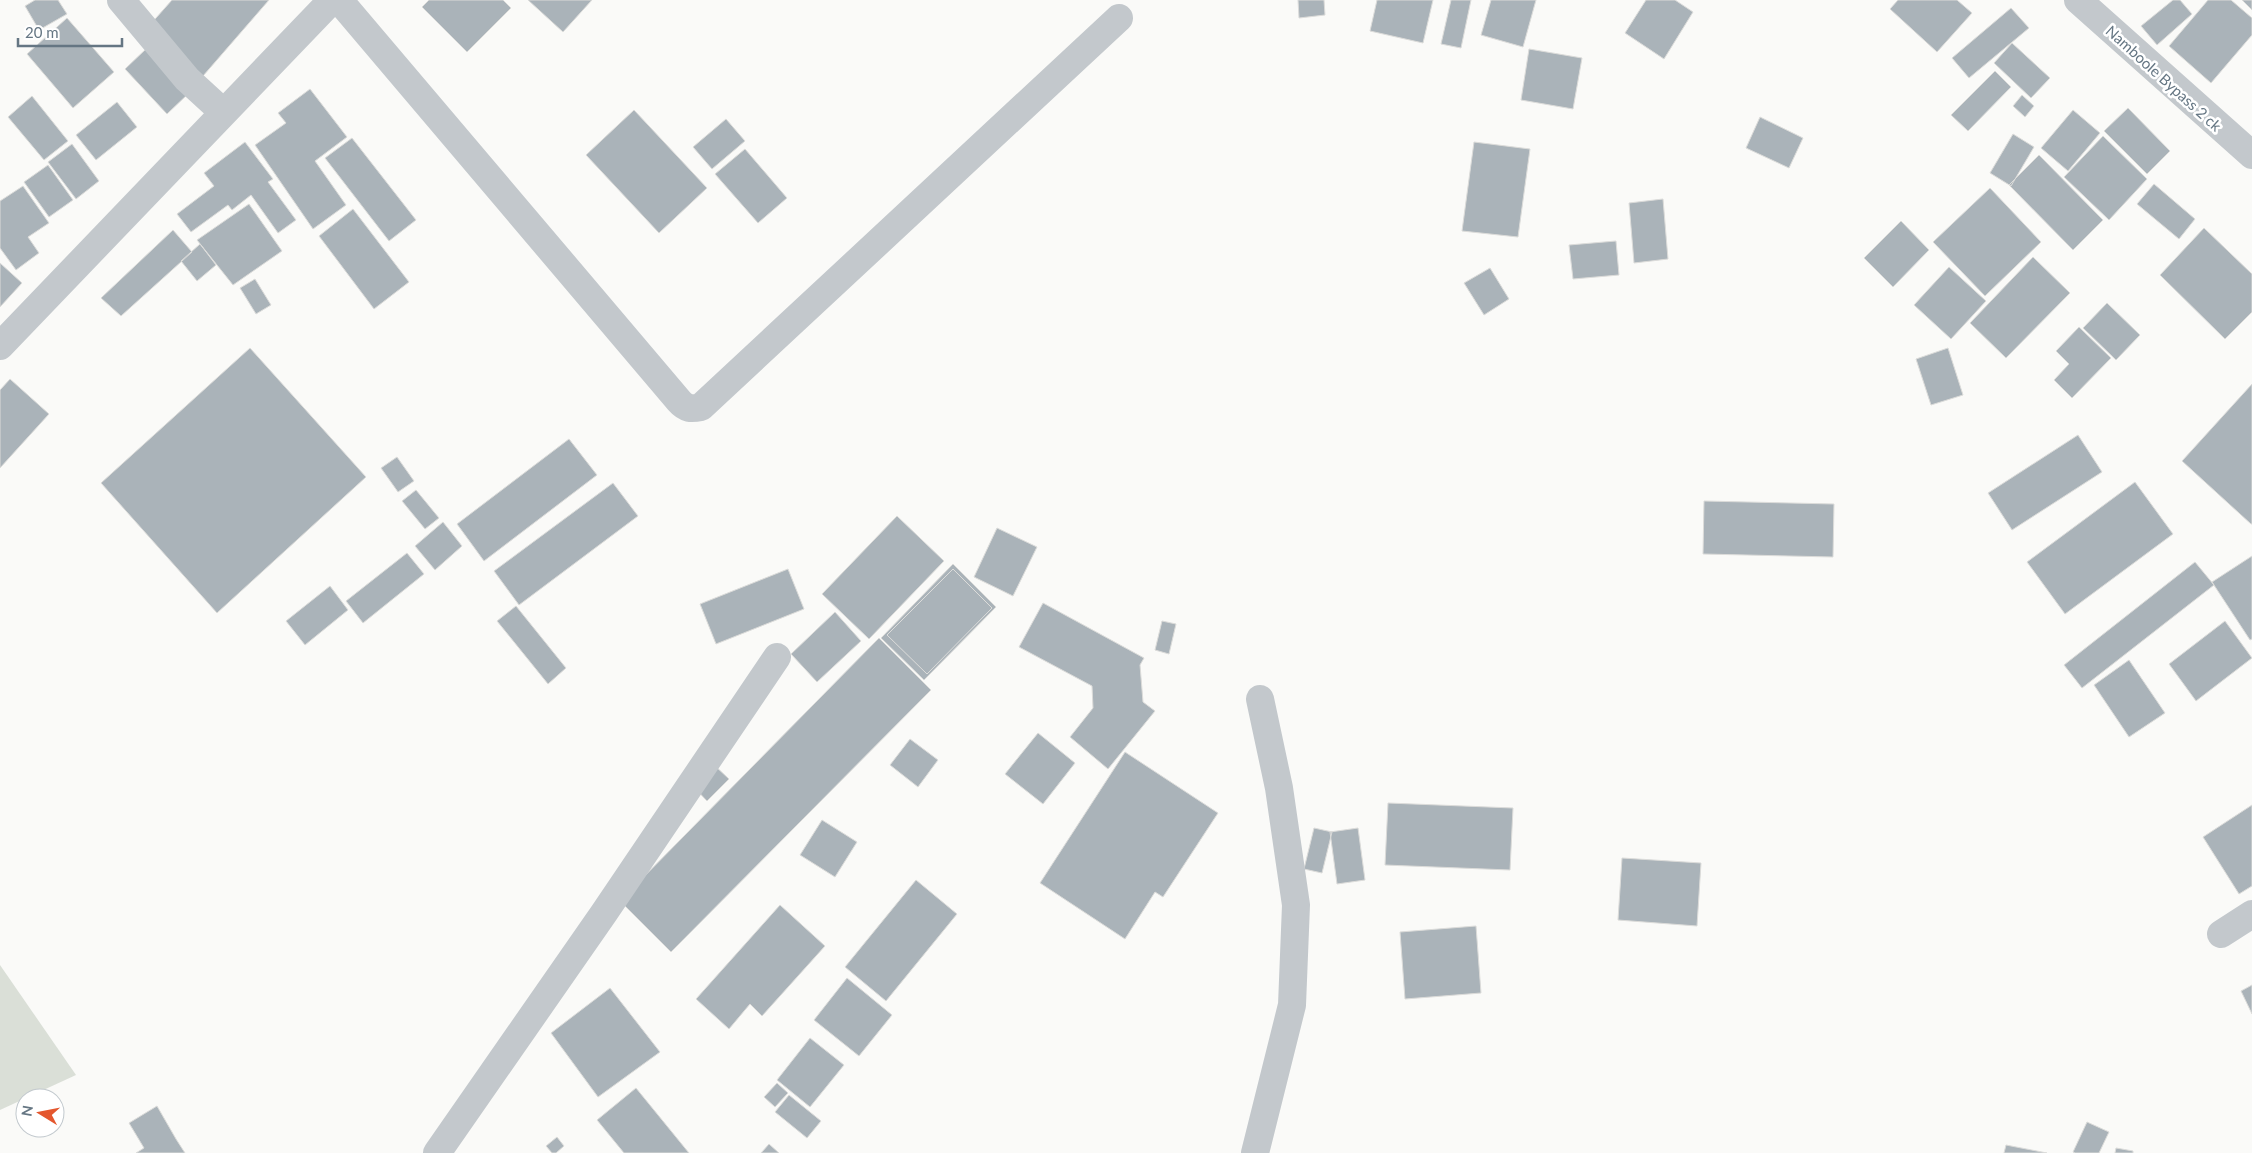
<svg xmlns="http://www.w3.org/2000/svg" width="2252" height="1153" viewBox="0 0 2252 1153" font-family="Lato,sans-serif">
	<rect width="100%" height="100%" fill="#fafaf8"/>
	<path fill="#dadfd7" d="M0,965l76,110 -76,35z"/>
	<path fill="#aab3b9" stroke="#dcdcda" d="M35,0h23l9,14 -28,16 -14,-24z
		M172,0h97l-66,76 -55,-49z
		M429,0h74l8,8 -44,44 -45,-45z
		M528,0h64l-29,32z
		M1298,0h26l1,15 -26,3z
		M1377,0h56l-10,43 -53,-12z
		M1451,0h20l-10,48 -20,-4z
		M1491,0h45l-13,47 -42,-12z
		M1646,0h29l18,12 -29,47 -39,-26z
		M1898,0h59l15,13 -35,39 -47,-43z
		M2173,0h7l12,14 -35,31 -16,-19z
		M2208,0h23l21,18v17l-41,48 -42,-37z
		M2242,0h10v10z
		M2011,8l18,20 -60,50 -17,-20z
		M67,18l47,54 -41,36 -46,-54z
		M2012,43l38,35 -19,20 -37,-35z
		M147,48l42,45 -22,21 -42,-45z
		M1529,49l53,9 -9,51 -52,-9z
		M1995,71l16,16 -43,44 -17,-16z
		M310,89l37,48 -32,24 31,44 -33,24 -58,-84 31,-22 -8,-10z
		M2022,95l12,11 -9,11 -12,-11z
		M32,96l36,45 -24,19 -36,-43z
		M117,102l20,25 -41,33 -20,-25z
		M2128,108l42,43 -23,23 -43,-43z
		M634,110l73,78 -48,45 -73,-78z
		M2073,110l27,23 -32,38 -27,-23z
		M1760,117l43,21 -14,30 -43,-20z
		M726,119l19,22 -33,28 -19,-22z
		M2013,134l21,13 -23,39 -21,-13z
		M2103,136l44,43 -38,41 -45,-43z
		M352,138l64,82 -27,21 -64,-83z
		M245,142l28,37 -5,3 28,38 -18,13 -27,-38 -19,15 -4,-5 -37,27 -14,-18 37,-28 -10,-13z
		M1474,142l56,7 -12,88 -56,-6z
		M72,144l27,37 -23,18 -28,-37z
		M745,149l42,49 -29,25 -43,-49z
		M2039,155l64,65 -30,30 -64,-65z
		M48,165l25,35 -24,17 -25,-35z
		M2154,184l41,35 -16,20 -42,-35z
		M23,186l26,37 -21,14 11,16 -23,17 -16,-22v-47z
		M1990,188l51,54 -56,54 -52,-54z
		M1663,199l5,60 -34,4 -5,-60z
		M249,204l33,47 -49,34 -36,-45z
		M353,209l56,73 -35,27 -55,-73z
		M1901,221l28,29 -36,37 -29,-29z
		M2204,228l48,46v38l-27,27 -65,-64z
		M173,230l19,22 -71,64 -20,-18z
		M1616,241l3,34 -46,4 -4,-34z
		M200,244l16,21 -19,16 -16,-20z
		M2033,257l37,36 -64,65 -36,-35z
		M0,263l22,20 -22,24z
		M1949,267l37,34 -35,38 -37,-34z
		M1490,268l19,31 -25,16 -20,-32z
		M255,279l16,26 -15,9 -16,-26z
		M2107,303l33,32 -24,25 -33,-32z
		M2079,327l32,31 -39,40 -18,-18 15,-16 -13,-13z
		M250,348l116,129 -149,136 -116,-130z
		M1948,348l15,47 -32,10 -15,-46z
		M10,379l39,35 -49,54v-78z
		M2252,384v140h-1l-69,-63z
		M2078,435l24,37 -90,58 -24,-37z
		M569,439l28,36 -113,86 -27,-37z
		M397,457l17,24 -16,11 -17,-24z
		M2135,482l38,52 -108,80 -38,-52z
		M613,483l25,33 -119,89 -25,-34z
		M416,490l23,28 -14,11 -23,-28z
		M1704,501l130,3 -1,53 -130,-3z
		M897,516l47,45 -75,78 -47,-45z
		M443,522l19,24 -27,24 -20,-24z
		M997,528l40,19 -24,49 -39,-19z
		M407,553l17,21 -61,49 -17,-22z
		M2252,556v83l-2,1 -38,-58z
		M2195,562l19,23 -132,103 -18,-23z
		M953,564l43,43 -72,73 -43,-42z
		M788,569l16,40 -88,35 -16,-40z
		M953,569l39,39 -65,66 -40,-39z
		M330,586l18,24 -43,35 -19,-24z
		M1043,603l101,55 -4,7 3,37 12,9 -47,58 -38,-32 23,-29 -1,-22 -73,-39z
		M516,606l50,62 -18,16 -51,-63z
		M835,612l26,29 -44,41 -26,-28z
		M1162,621l14,3 -7,30 -14,-4z
		M2225,621l27,37 -56,43 -27,-37z
		M879,638l52,52 -260,262 -51,-51z
		M2129,660l36,53 -36,24 -35,-52z
		M1038,733l37,30 -32,41 -38,-30z
		M910,739l28,21 -20,27 -28,-22z
		M1125,752l93,61 -55,84 -8,-5 -30,47 -85,-56z
		M712,763l17,16 -22,22 -16,-17z
		M1388,803l125,5 -3,62 -125,-5z
		M2252,805v81l-13,8 -36,-57z
		M822,820l35,22 -22,35 -35,-22z
		M1314,828l18,4 -10,41 -18,-4z
		M1358,828l7,52 -28,4 -7,-52z
		M1622,858l79,5 -4,63 -79,-6z
		M916,880l41,34 -71,87 -41,-34z
		M780,905l45,41 -63,70 -12,-12 -21,25 -33,-30z
		M1476,926l5,67 -76,6 -5,-67z
		M847,978l45,37 -33,41 -45,-36z
		M2252,985v29l-11,-23z
		M610,988l50,64 -62,45 -47,-64z
		M810,1038l34,27 -34,42 -33,-27z
		M777,1083l11,10 -13,14 -11,-10z
		M636,1088l53,65h-65l-27,-33z
		M789,1095l32,26 -14,17 -32,-26z
		M157,1106l19,33 9,14h-49l8,-5 -15,-25z
		M2087,1122l22,10 -10,21h-24l-2,-1z
		M557,1137l7,9 -8,7h-4l-6,-7z
		M769,1144l10,9h-18z
		M2006,1145l41,8h-43z
		M2116,1148l17,3v2h-18z"/>
	<g fill="none" stroke-linecap="round" stroke-linejoin="round">
		<path stroke="#c3c8cc" stroke-width="28" d="M121,0l66,79 36,33
			M339,0l340,401c7,8 12,8 22,6l418,-389
			M2078,0l174,155
			M0,346l332,-346
			M2221,934l31,-20
			M437,1153l167,-240 173,-256
			M1255,1153l37,-148 4,-100 -17,-117 -19,-89"/>
	</g>
	<g text-anchor="middle" dominant-baseline="central" stroke-width="5" stroke-linejoin="round" paint-order="stroke">
		<g font-size="15" fill="#657683" stroke="#fff">
			<text transform="translate(2164 78) rotate(42)">Namboole Bypass 2 ck</text>
		</g>
	</g>
	<g transform="translate(40 1113) rotate(280)"><circle r="24" fill="#ffffff" stroke="#c1c8cd"/>
	<path d="M0-4L9 19L0 12L-9 19Z" fill="#e4572e"/>
	<text y="-8" font-size="14" font-weight="bold" text-anchor="middle" fill="#657683">N</text>
	</g>
	<path d="M18 38v8h104v-8" fill="none" stroke="#657683" stroke-width="2.5"/>
	<text x="25" y="38" font-size="15" fill="#657683" stroke="#ffffff" stroke-width="4" paint-order="stroke">20 m</text>
</svg>
